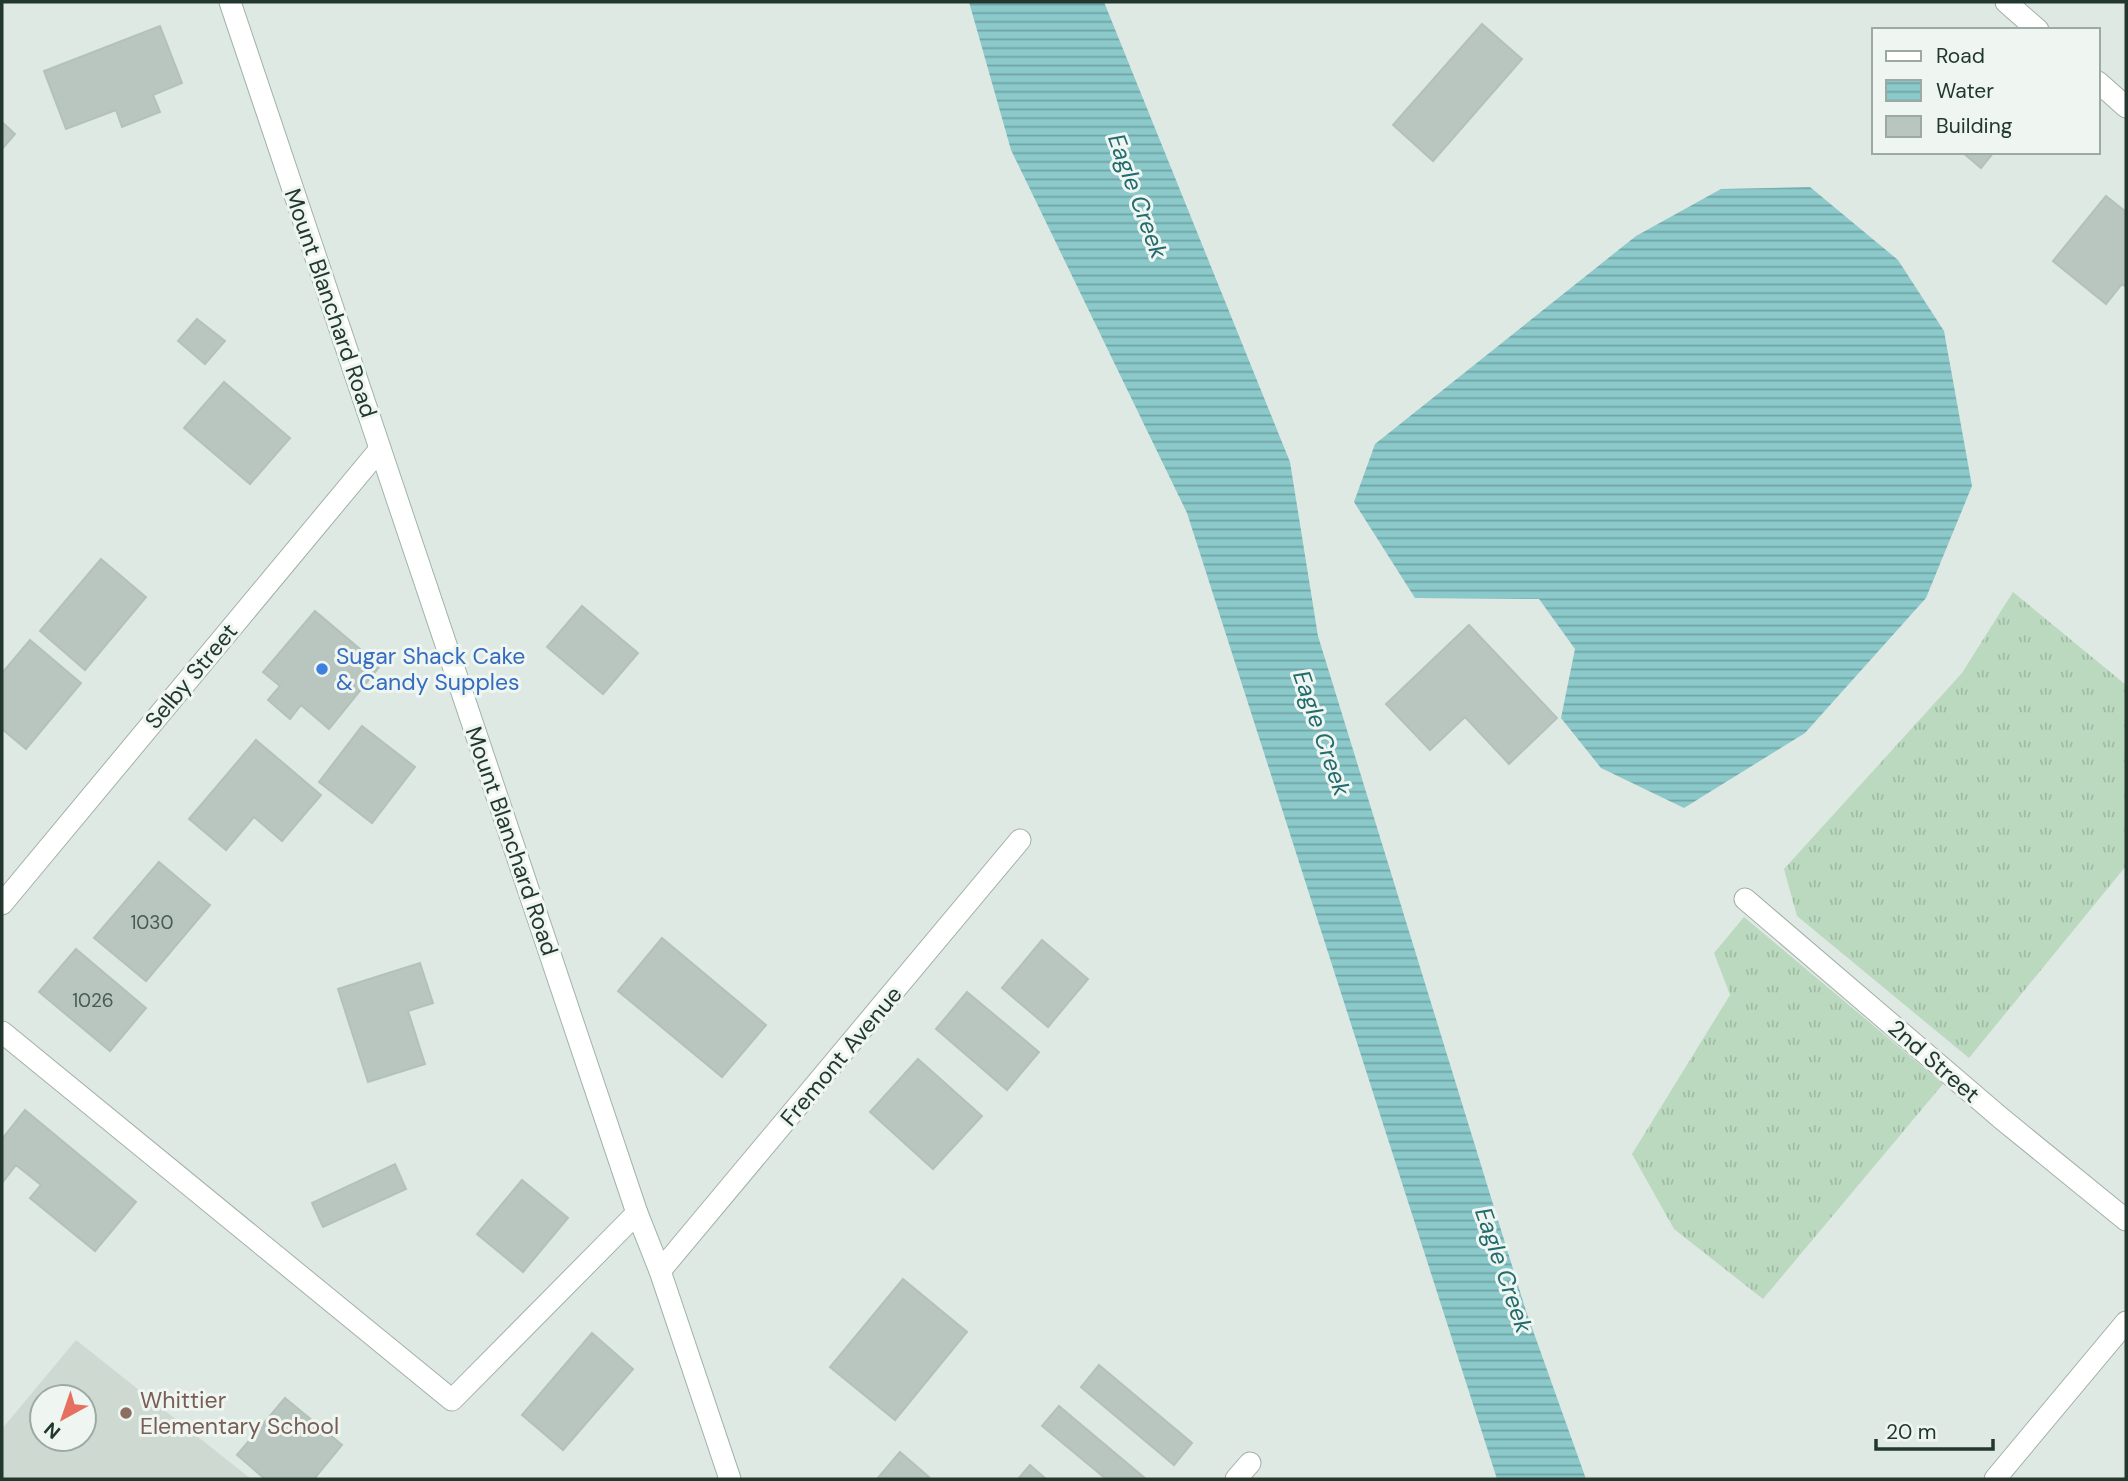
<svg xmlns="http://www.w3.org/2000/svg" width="2128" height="1481" viewBox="0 0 2128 1481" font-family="'DM Sans',sans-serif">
	<defs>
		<pattern id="grass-tufts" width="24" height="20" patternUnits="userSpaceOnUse" patternTransform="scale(1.75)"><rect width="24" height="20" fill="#bad9be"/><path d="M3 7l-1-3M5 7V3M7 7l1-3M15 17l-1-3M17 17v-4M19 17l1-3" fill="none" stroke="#a0bba4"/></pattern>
		<pattern id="water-rules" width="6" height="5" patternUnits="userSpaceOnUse" patternTransform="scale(1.75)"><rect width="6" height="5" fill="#8bc9ca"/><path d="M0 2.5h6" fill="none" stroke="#71a4a4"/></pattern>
	</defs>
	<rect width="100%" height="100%" fill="#dfe9e3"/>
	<path fill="#ced9d2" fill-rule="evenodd" d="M76,1340l175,139h-249v-50zM42,1397h42v42h-42z"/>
	<path fill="url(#grass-tufts)" d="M2013,592l113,93v181l-157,192 -172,-142 -13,-47 178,-196z
		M1744,917l199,167 -180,215 -89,-70 -42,-75 98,-159 -16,-42z"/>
	<path fill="url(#water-rules)" d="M969,2h135l186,460 28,174 208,675 60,168h-89l-310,-966 -176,-363z
		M1810,187l88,73 46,71 28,155 -46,112 -121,135 -121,75 -83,-40 -40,-50 14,-69 -36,-50 -124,-1 -61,-96 21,-58 261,-208 85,-47z"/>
	<path fill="#b8c6bf" stroke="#b2c2b9" stroke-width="2" d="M1482,24l40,35 -89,102 -40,-36z
		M160,26l22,57 -29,12 7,17 -38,15 -6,-17 -50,19 -22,-58z
		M2,122l13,12 -13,15z
		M1962,152h32l-13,16z
		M2106,196l20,16v75l-4,-3 -16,20 -53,-43z
		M197,319l28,22 -20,23 -27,-23z
		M224,382l66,56 -40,46 -66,-56z
		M101,559l45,38 -61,73 -45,-39z
		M582,606l56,47 -35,41 -56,-47z
		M315,611l65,55 -51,63 -28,-24 -11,14 -22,-19 12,-14 -17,-14z
		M1469,625l88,93 -48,46 -44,-47 -35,33 -44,-46z
		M30,640l51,43 -55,66 -24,-20v-56z
		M362,726l53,41 -43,56 -53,-41z
		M256,740l65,55 -39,46 -28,-24 -28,33 -37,-31z
		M159,862l51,43 -64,76 -52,-43z
		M662,938l104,87 -44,52 -104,-86z
		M1042,940l46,39 -40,48 -46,-39z
		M76,949l70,59 -36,43 -71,-59z
		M420,963l13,40 -25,8 17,53 -57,18 -30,-93z
		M967,992l72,60 -32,38 -71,-61z
		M918,1059l64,57 -49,53 -63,-57z
		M25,1110l111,92 -41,49 -65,-53 11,-13 -25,-20 -14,18v-44z
		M395,1164l11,25 -83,38 -11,-24z
		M522,1180l46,38 -45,54 -46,-38z
		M903,1279l64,53 -72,88 -65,-53z
		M592,1333l41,36 -70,81 -41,-35z
		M1099,1365l93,78 -18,22 -93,-78z
		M285,1398l57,47 -28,34h-49l-28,-24z
		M1059,1406l87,73h-40l-64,-53z
		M900,1452l29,25 -2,2h-50z
		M1030,1465l16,14h-28z"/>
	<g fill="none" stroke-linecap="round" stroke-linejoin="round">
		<g stroke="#a3b0a9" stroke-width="23">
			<path id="street" d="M2006,2l32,28
				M2098,82l28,25
				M1745,899l257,220 124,101
				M2,904l378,-455
				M2,1032l450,368 185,-187
				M660,1271l360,-431
				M1236,1479l14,-16
				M1995,1479l131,-157"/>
		</g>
		<g stroke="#a0b4aa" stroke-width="23">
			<path id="secondary" d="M230,2l407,1211 23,58 70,208"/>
		</g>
		<use href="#street" stroke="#fff" stroke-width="21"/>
		<use href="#secondary" stroke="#fff" stroke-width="21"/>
	</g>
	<circle fill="#3f7fe0" stroke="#eff6f2" stroke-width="2.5" cx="322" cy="669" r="7"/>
	<circle fill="#8d6e63" stroke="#eff6f2" stroke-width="2.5" cx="126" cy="1413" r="7"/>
	<g text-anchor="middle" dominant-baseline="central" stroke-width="6" stroke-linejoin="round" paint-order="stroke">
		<g font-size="19" fill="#485c53">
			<text x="152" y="922">1030</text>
			<text x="93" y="1000">1026</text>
		</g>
		<g font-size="23" fill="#22382f" stroke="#eff6f2">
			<text transform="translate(331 303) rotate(71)">Mount Blanchard Road</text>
			<text transform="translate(191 676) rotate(-50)">Selby Street</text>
			<text transform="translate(512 841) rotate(71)">Mount Blanchard Road</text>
			<text transform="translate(841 1056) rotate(-50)">Fremont Avenue</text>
			<text transform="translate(1934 1061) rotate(41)">2nd Street</text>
		</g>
		<g font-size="23" fill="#366cbe" stroke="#eff6f2" text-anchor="start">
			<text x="336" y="656">Sugar Shack Cake<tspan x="336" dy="26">&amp; Candy Supples</tspan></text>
		</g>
		<g font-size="23" fill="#785e54" stroke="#eff6f2" text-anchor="start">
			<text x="140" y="1400">Whittier<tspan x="140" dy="26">Elementary School</tspan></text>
		</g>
		<g font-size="24" font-style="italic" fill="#226b6e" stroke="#eff6f2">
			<text transform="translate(1138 196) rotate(70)">Eagle Creek</text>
			<text transform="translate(1322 733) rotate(71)">Eagle Creek</text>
			<text transform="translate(1504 1270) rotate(71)">Eagle Creek</text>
		</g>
	</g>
	<rect width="2128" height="1481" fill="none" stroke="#22382f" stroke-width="7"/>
	<rect x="1872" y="28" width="228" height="126" fill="#eff6f2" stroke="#9daaa4" stroke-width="2"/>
	<rect x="1886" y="51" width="35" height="10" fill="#ffffff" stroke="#9daaa4" stroke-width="2"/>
	<text x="1936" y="63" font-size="21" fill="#22382f">Road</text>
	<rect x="1886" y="80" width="35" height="21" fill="url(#water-rules)" stroke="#9daaa4" stroke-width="2"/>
	<text x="1936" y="98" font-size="21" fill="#22382f">Water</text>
	<rect x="1886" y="116" width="35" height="21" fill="#b8c6bf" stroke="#9daaa4" stroke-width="2"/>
	<text x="1936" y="133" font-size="21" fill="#22382f">Building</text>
	<g transform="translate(63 1418) rotate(220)"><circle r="33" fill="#eff6f2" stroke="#9daaa4" stroke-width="2"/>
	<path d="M0-5L12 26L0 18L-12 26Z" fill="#e56f61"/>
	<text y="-10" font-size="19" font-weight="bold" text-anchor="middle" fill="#22382f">N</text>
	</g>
	<path d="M1876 1439v10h117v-10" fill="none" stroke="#22382f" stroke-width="3.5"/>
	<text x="1886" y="1439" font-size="21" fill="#22382f" stroke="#eff6f2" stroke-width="5" paint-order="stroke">20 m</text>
</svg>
